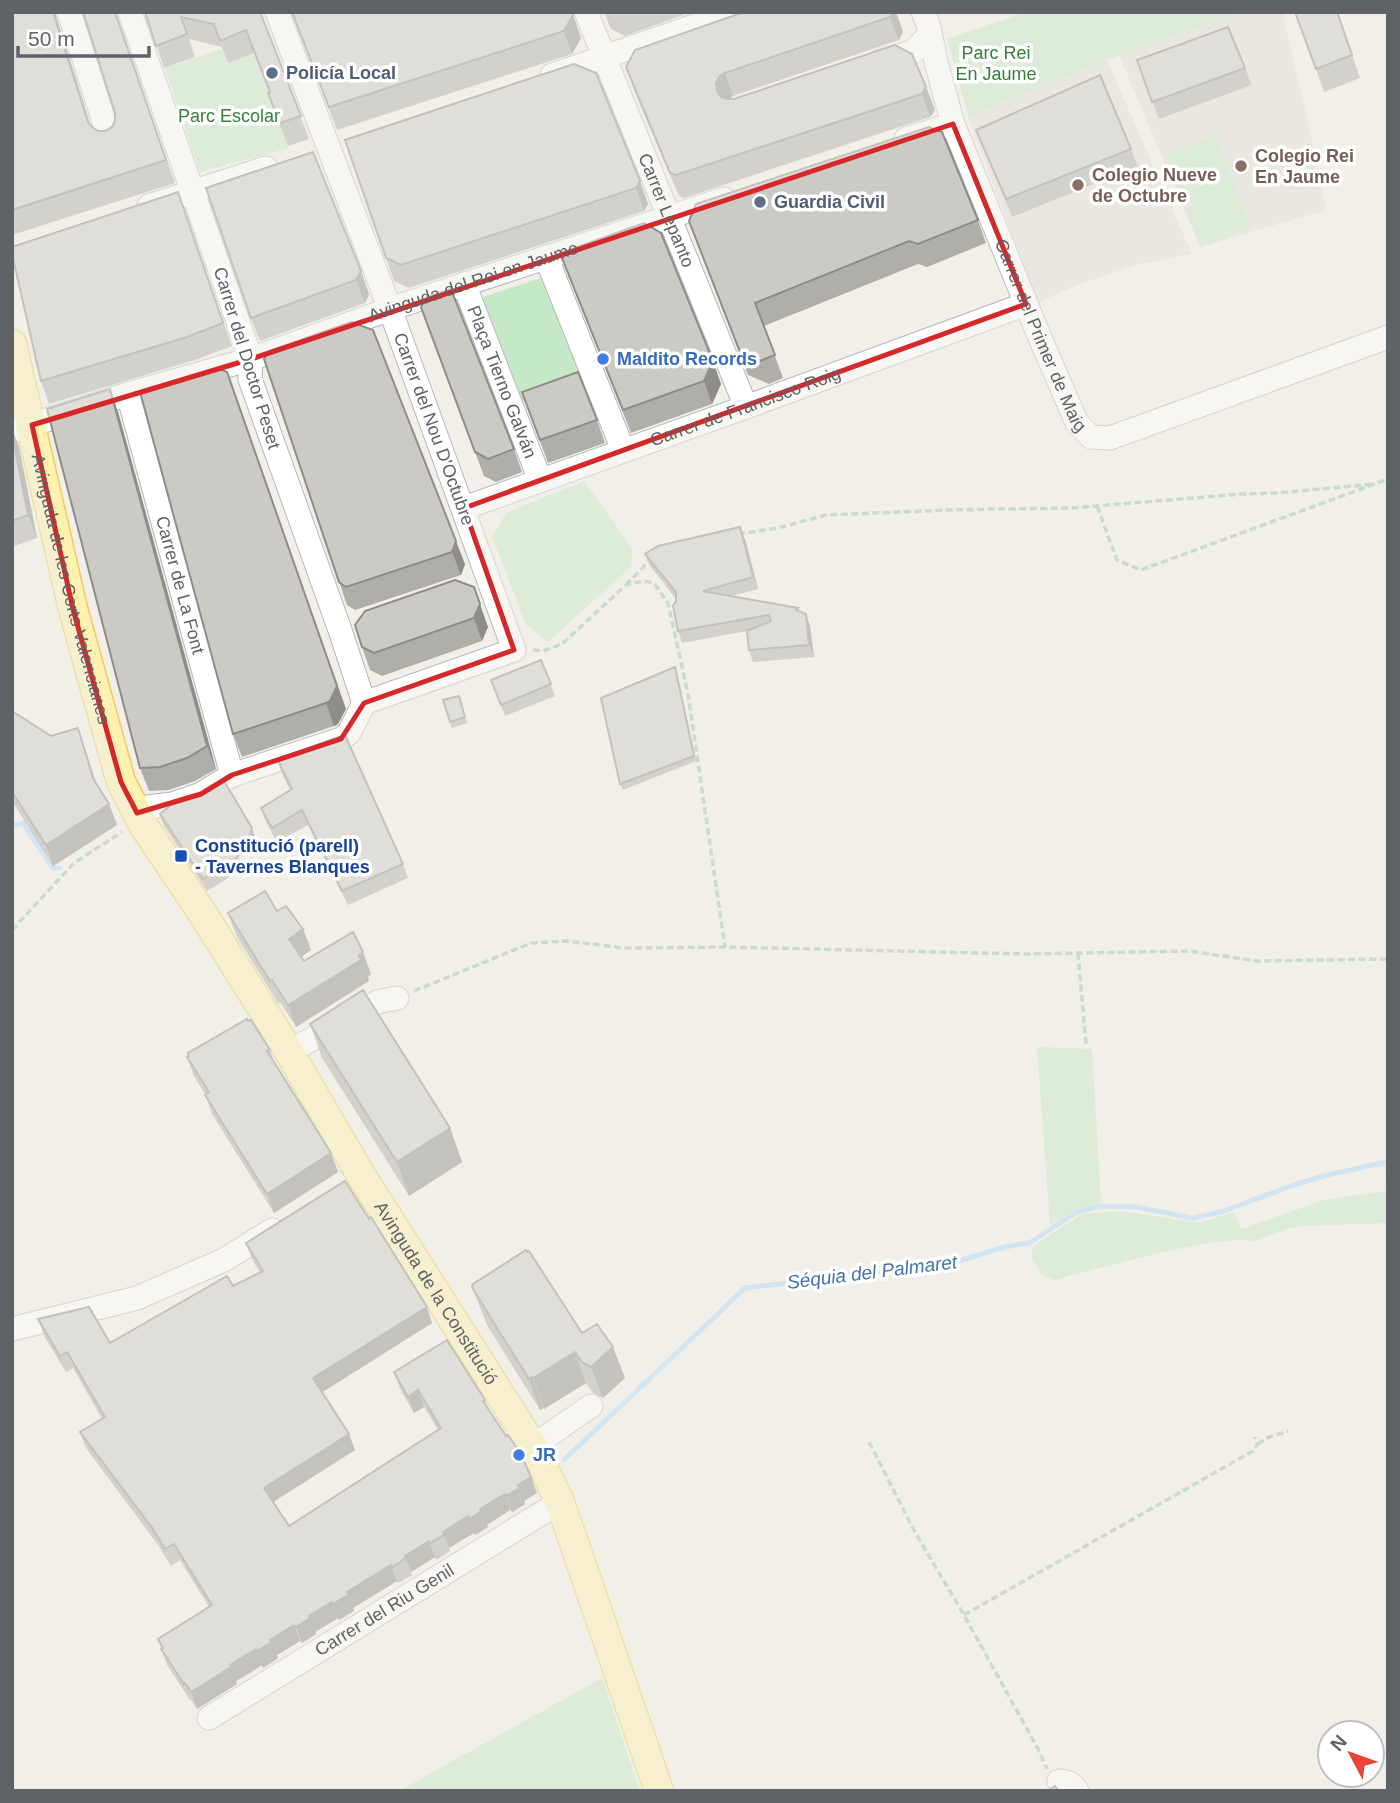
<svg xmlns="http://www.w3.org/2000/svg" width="1400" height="1803" viewBox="0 0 1400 1803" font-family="Helvetica,sans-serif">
	<rect width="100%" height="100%" fill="#f1efe8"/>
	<path fill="#e1ded6" d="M1240,12h42l26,110 18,88 -126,37 -81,-192z
		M1107,60l85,194 -57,11 -53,18 -45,20 -69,-187z"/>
	<path fill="#c5e8c5" d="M1026,12h214l-133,48 -139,56 -21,-77z
		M223,49l5,14 26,-10 19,47 3,16 13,32 -89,24 -35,-104z
		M1216,136l34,92 -50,19 -35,-92z
		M547,276l41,104 -69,23 -42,-104z
		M584,481l49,69 -2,17 -83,75 -22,-18 -34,-87 14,-24z
		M1037,1047l55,2 9,153 -25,8 -26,15z
		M1386,1191l2,32 -86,3 -14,3 -35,12 -14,-1 -26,2 -51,10 -108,28 -11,-4 -12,-18 2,-12 49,-32 40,-3 76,12 36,-11 7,17 83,-29z
		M602,1678l37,110 -3,3h-237z"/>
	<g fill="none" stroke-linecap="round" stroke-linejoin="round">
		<path stroke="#aadaff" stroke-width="5" d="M12,826l11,-3 30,45h6
			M564,1460l181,-172 203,-24 57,-17 24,-4 48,-31 22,-6 37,1 56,11 29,-6 70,-26 32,-10 64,-14 1,9"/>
		<g stroke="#b5b8bc" stroke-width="25">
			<g id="minor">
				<path d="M69,12l41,128"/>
				<path d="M130,12l121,347 -1,20 90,251 24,73"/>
				<path id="s1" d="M586,12l160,395"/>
				<path id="s2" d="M923,12l6,15 7,35 17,62 87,214 37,85 14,14 19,1 278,-101"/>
				<path d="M880,61l33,-9 17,-18"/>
				<path d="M552,75l182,-63"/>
				<path d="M906,139l47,-15"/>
				<path d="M149,206l117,-38"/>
				<path d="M546,257l77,193"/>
				<path id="s3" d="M464,284l76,196"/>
				<path id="s4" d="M128,394l104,381"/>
				<path id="s5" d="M12,431l116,-37 123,-35 139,-50 334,-110"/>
				<path id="s6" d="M464,508l282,-101 280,-103"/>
				<path d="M137,813l11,-6 24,-3 29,-10 31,-19 109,-36 8,-6 15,-30 150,-53 -124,-341 -113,-297"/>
				<path d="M289,1052l88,-50 20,-4"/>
				<path d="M12,1329l125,-31 87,-38 48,-30"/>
				<path d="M533,1446l58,-40"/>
				<path id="s7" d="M209,1718l351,-216"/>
				<path d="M1059,1781c9,1 13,2 18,10"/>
			</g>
		</g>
		<g stroke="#f2c960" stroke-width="31">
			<g id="major">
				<path id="s8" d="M12,344l61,265 48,173 24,46 56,83 84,134 76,130 172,271 27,56 99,289"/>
			</g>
		</g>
		<path stroke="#9cc7a9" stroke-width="3.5" stroke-dasharray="7 3.5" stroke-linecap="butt" d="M1097,506l20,54 24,10 247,-91
			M738,534l40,-6 48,-13 122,-5 123,-2 171,-14 35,-1 98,-9
			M626,585l25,-26
			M533,650l10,1 19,-7 64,-59 17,-4 11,2 14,20 20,91 37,253
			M12,930l62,-67 48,-31
			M1078,953l8,91
			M414,991l117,-48 36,-2 57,7 101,-1 301,7 163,-3 68,10 131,-2
			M869,1442l47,92 48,81 73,132 10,22
			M1258,1444l9,-6 21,-7
			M964,1615l289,-164 5,-7 -4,-7"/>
		<use href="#minor" stroke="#fff" stroke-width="23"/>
		<use href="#major" stroke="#fff2af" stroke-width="28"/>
	</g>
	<path fill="#afaea9" d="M12,12l44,4 34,109 2,2 6,4h7l7,-4 3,-6 2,-104 58,166 -163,52z
		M145,12h115l49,127 -21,7 -12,-30 -8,-23 2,-1 -16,-39 -26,10 -6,-16 -33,-8 6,18 -31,11z
		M291,12h281l9,26 -9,16 -235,76z
		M604,12h87l-66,24 -14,-7z
		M896,12l7,20 -4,8 -166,56 -5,3 198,-12 9,23 -5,7 -246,81 -5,-2 -45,-106 -8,-23z
		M1348,43l12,35 -36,14 -8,-23z
		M1137,60l108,8 7,17 -93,34z
		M976,130l155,19 7,17 -126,51z
		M313,152l56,142 -4,9 -105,38 -9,-23z
		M640,181l8,23 -4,7 -235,77 -15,-7 -8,-23z
		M178,192l54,154 -37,14 -146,44 -8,-23z
		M978,220l8,23 -59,24 -9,-3 -154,62 19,52 -14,6 -21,-9 -59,-154z
		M560,253l161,131 -9,20 -81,29z
		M421,307l93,142 8,23 -26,10 -12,-6z
		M264,359l201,205 -4,11 -106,35 -8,-5z
		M140,392l206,317 -8,15 -4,2 -92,31 -9,-23z
		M522,392l75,28 8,23 -57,20z
		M118,412l98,357 -21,12 -26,9 -20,1 -9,-23z
		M12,429l7,18 18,91 -25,9z
		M745,539l13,50 -27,7 67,12 12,18 4,31 -61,5 -4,-12 -2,-19 -65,12 -4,-12 -2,-32 -26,-33 -5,-12z
		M455,580l33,47 -6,14 -100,35 -12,-6 -8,-23z
		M541,660l14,36 -50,20 -14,-36z
		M675,667l21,94 -73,29 -3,-6z
		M459,696l8,27 -15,5 -9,-28z
		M12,711l39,25 34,13 11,33 13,22 8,21 -64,41 -41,-65z
		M277,759l126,105 5,14 -60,27 -40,-80 -31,17 -11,-20 -5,-14 29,-18 -8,-17z
		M201,795l55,45 -2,7 -16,10 5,12 -36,22 -43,-65 -4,-12z
		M277,911l26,18 8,21 -10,7 3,4 67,13 -3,3 1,4 -73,46 -16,-25 -2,1 -42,-68 -8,-22z
		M310,1024l140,104 12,34 -53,34 -87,-138z
		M270,1050l5,14 56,89 7,19 -64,41 -62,-99 -7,-20 -11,-18 -7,-19 2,-1 -1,-3z
		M246,1243l186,80 -109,69 32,58 -82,52 16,24 149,-96 -14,-23 -10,6 -14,-24 -6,-17 91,28 3,8 43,69 6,16 -13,8 1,3 -13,8 -2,-2 -23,15 1,2 -13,8 -1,-2 -14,8 -11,7 1,3 -14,9 -1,-3 -24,15 1,3 -14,8 -1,-2 -44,27 1,3 -15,9 -1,-2 -23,14 1,2 -14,9 -2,-2 -23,14 1,3 -15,10 -1,-3 -13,9 -13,7 1,3 -40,25 -6,-9h-1l-23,-35 -9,-26 51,-32 -29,-47 -9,6 -13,-21 -72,-97 -6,-16 22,-13 -29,-51 -7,4 -22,-36 -6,-17 72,24 150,-70 -8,-14z
		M472,1287l110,46 43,45 -22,20 -10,-5 -7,-10 -42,26 -1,-1 -3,2 -53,-85z"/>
	<path fill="#8f8d8a" d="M53,12h3v4l41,128z
		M893,12h3l7,20 -4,8 -9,-23z
		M573,15l8,23 -9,16 -8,-23z
		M725,73l8,23 -5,3 -4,7 -7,-15 -1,-8 4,-7z
		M926,87l9,23 -5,7 -8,-23z
		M640,181l8,23 -4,7 -8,-23z
		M361,271l8,23 -4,9 -9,-23z
		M713,361l8,23 -9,20 -8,-23z
		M227,372l119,337 -8,15 -4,2 -8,-23z
		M110,389l8,23 98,357 -9,-23z
		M12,429l7,18 18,91 -9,-23z
		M740,527l5,12 13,50 -5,-12z
		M456,541l9,23 -4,11 -9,-23z
		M480,604l8,23 -6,14 -8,-23z
		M806,614l4,12 4,31 -5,-12z
		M675,667l2,6 19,88 -2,-5z
		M78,728l7,21 16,51 -8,-22z
		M109,804l8,21 -64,41 -7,-21z
		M252,828l4,12 -2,7 -4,-12z
		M303,929l8,21 -14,10 -8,-21z
		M363,952l8,22 -3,3 1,4 -73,46 -8,-22z
		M450,1128l12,34 -53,34 -12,-34z
		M331,1153l7,19 -64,41 -7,-19z
		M427,1307l5,16 -113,71 -6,-16z
		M613,1347l12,31 -22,20 -12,-31z
		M575,1352l11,31 -42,26 -11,-31z
		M532,1377l11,31 -3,2 -11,-31z
		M418,1390l6,17 -10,6 -6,-16z
		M349,1434l6,16 -85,54 -6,-16z
		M531,1477l6,16 -13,8 1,3 -13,8 -6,-16 12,-11z
		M505,1494l5,16 -23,15 1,2 -13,8 -6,-16 11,-10z
		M468,1516l6,17 -25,15 -6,-16z
		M429,1541l6,16 -24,15 -6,-16z
		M391,1565l6,16 -44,27 1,3 -15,9 -6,-16 14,-12z
		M332,1602l6,16 -23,14 1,2 -14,9 -6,-16 13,-11z
		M294,1625l6,16 -23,14 1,3 -15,10 -6,-17 13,-11z
		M256,1649l6,16 -26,16 1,3 -40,25 -6,-17z"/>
	<path fill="#cccac5" stroke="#8f8d8a" stroke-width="2" d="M12,12h41l35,110 4,5 6,4h7l7,-4 3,-6v-8l-32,-101h32l51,148 -154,50z
		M145,12h115l41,104 -21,7 -12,-30 2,-1 -24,-62 -26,11 -6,-17 -33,-7 6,17 -31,12z
		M292,12h280l1,3 -9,16 -235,76z
		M744,12h149l-3,5 -165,56 -5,3 -4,7 1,8 3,5 6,3h8l161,-54 17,9 14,33 -4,7 -246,81 -6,-2 -44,-106 9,-17z
		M1295,12h42l15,43 -36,14z
		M1228,27l17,41 -93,34 -15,-42z
		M574,64l22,9 44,108 -4,7 -235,77 -15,-7 -41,-118z
		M1100,75l31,74 -125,50 -30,-69z
		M929,127l13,5 36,88 -60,24 -9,-3 -154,62 20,52 -15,6 -20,-9 -51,-131 7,-17z
		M313,152l48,119 -5,9 -105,38 -45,-130z
		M178,192l45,131 -36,14 -146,44 -29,-127v-7z
		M644,223l17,10 52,128 -9,20 -81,29 -63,-157z
		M451,289l63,160 -26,10 -13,-7 -54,-145 6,-10z
		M351,322l22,8 83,211 -4,11 -106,35 -7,-5 -75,-223 5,-8z
		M217,368l10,4 110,314 -7,15 -4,2 -93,31 -93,-342z
		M578,372l19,48 -57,20 -18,-48z
		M110,389l97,357 -20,12 -27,9 -20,1 -93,-359z
		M12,434l16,81 -16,6z
		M740,527l13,50 -50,14 95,17 -2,2 10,4 3,31 -60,5 -2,-19 24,-10 -2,-6 -91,16 -5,-25 3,-5v-9l-31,-38 13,-8z
		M455,580l19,7 6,17 -6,14 -100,35 -12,-6 -7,-22 10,-14z
		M541,660l10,24 -50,21 -10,-25z
		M675,667l19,89 -74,28 -19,-86z
		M459,696l6,21 -15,5 -7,-22z
		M12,711l39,25 27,-8 15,50 16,26 -63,41 -34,-53z
		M345,735l58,129 -61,27 -40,-81 -30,18 -11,-20 31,-19 -15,-30z
		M224,781l28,47 -2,7 -19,11 7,11 -35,22 -43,-65 11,-9 30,-10z
		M265,891l12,20 9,-5 17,23 -14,10 15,22 49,-29 10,20 -4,3 2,5 -73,45 -16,-25 -2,1 -42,-68z
		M363,990l87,138 -53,34 -87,-138z
		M247,1019l1,2 3,-1 19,30 -3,1 64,102 -64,41 -62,-99 4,-3 -22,-35 2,-1 -1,-3z
		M345,1181l24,38 2,-2 56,90 -114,71 36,56 -85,54 25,38 152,-98 -23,-38 -10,7 -14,-25 53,-32 38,60 -2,1 23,35 2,-1 13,19 10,23 -13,8 1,3 -13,8 -1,-2 -25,15 2,2 -13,8 -1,-3 -14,9 -11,7 1,3 -14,8 -1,-2 -24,15 1,2 -14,9 -1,-2 -44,27 1,3 -15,9 -1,-2 -23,14 1,2 -14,9 -2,-2 -24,15 2,2 -15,9 -1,-2 -26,16 1,2 -40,25 -6,-9 -1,1 -23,-35 2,-1 -5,-9 54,-34 -38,-61 -9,5 -12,-20 -73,-97 25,-15 -38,-65 -7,4 -22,-37 51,-12 21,36 117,-67 6,10 30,-15 -17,-28z
		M526,1250l1,2 2,-1 53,82 15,-9 16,23 -22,20 -9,-5 -7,-10 -42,26 -1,-1 -3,2 -53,-85 -4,-7 1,-3z
		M1055,1786l4,5h-12z"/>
	<path d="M0 0H1400V1803H0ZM953,124l73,180 -562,204 50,142 -150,53 -23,36 -109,36 -31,19 -64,19 -16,-31 -48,-173 -41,-184 219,-66z" fill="#f1efe8" fill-opacity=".55" fill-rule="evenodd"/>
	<path fill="none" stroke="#d62828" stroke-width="5" stroke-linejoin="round" d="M953,124l73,180 -562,204 50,142 -150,53 -23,36 -109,36 -31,19 -64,19 -16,-31 -48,-173 -41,-184 219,-66z"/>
	<g fill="#5c6f8a" stroke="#fff" stroke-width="2.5">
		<circle cx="272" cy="73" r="7"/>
		<circle cx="760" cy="202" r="7"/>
	</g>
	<g fill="#8d6e63" stroke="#fff" stroke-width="2.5">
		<circle cx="1241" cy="166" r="7"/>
		<circle cx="1078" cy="185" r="7"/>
	</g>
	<g fill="#3f7fe0" stroke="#fff" stroke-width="2.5">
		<circle cx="603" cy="359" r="7"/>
		<circle cx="519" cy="1455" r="7"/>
	</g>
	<rect fill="#1a4fb4" stroke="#fff" stroke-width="2.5" x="174" y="849" width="14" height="14" rx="3.5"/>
	<g text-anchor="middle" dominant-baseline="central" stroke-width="7" stroke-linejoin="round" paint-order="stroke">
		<g font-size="18" fill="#348238" stroke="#fff">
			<text x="996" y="53">Parc Rei<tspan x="996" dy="21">En Jaume</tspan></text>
			<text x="229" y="116">Parc Escolar</text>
		</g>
		<g font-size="18" font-weight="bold" fill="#4e5e75" stroke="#fff" text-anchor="start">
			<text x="286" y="73">Policía Local</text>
			<text x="774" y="202">Guardia Civil</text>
		</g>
		<g font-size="18" font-weight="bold" fill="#785e54" stroke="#fff" text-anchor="start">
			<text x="1255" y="156">Colegio Rei<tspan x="1255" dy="21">En Jaume</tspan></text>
			<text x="1092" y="175">Colegio Nueve<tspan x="1092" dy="21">de Octubre</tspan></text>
		</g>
		<g font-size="18" fill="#5f6368" stroke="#fff">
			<text stroke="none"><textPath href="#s1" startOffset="214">Carrer Lepanto</textPath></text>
			<text stroke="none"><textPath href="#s5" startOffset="485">Avinguda del Rei en Jaume</textPath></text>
			<text stroke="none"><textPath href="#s2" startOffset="345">Carrer del Primer de Maig</textPath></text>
			<text transform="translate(247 358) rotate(73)">Carrer del Doctor Peset</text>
			<text stroke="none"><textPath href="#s3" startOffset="105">Plaça Tierno Galván</textPath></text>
			<text stroke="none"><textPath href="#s6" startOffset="299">Carrer de Francisco Roig</textPath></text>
			<text transform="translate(434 429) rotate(70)">Carrer del Nou D'Octubre</text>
			<text stroke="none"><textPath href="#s4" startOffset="198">Carrer de La Font</textPath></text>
			<text stroke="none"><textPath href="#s8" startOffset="252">Avinguda de les Corts Valencianes</textPath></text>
			<text stroke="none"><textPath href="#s8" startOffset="1052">Avinguda de la Constitució</textPath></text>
			<text stroke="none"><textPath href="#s7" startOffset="206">Carrer del Riu Genil</textPath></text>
		</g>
		<g font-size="18" font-weight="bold" fill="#366cbe" stroke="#fff" text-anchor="start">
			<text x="617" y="359">Maldito Records</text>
			<text x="533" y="1455">JR</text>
		</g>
		<g font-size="18" font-weight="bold" fill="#164399" stroke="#fff" text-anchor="start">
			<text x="195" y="846">Constitució (parell)<tspan x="195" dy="21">- Tavernes Blanques</tspan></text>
		</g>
		<g font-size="19" font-style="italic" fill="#4174aa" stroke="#fff">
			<text transform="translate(872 1272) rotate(-7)">Séquia del Palmaret</text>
		</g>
	</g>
	<rect width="1400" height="1803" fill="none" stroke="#5f6368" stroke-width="28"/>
	<g transform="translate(1351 1754) rotate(311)"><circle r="33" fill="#ffffff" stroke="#bfc1c3" stroke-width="2"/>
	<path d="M0-5L12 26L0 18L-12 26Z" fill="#ea4335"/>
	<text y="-10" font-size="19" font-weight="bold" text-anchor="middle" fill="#5f6368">N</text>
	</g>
	<path d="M18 46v10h131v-10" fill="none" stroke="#5f6368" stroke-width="3.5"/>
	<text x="28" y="46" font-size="21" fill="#5f6368" stroke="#ffffff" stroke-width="5" paint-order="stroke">50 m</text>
</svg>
